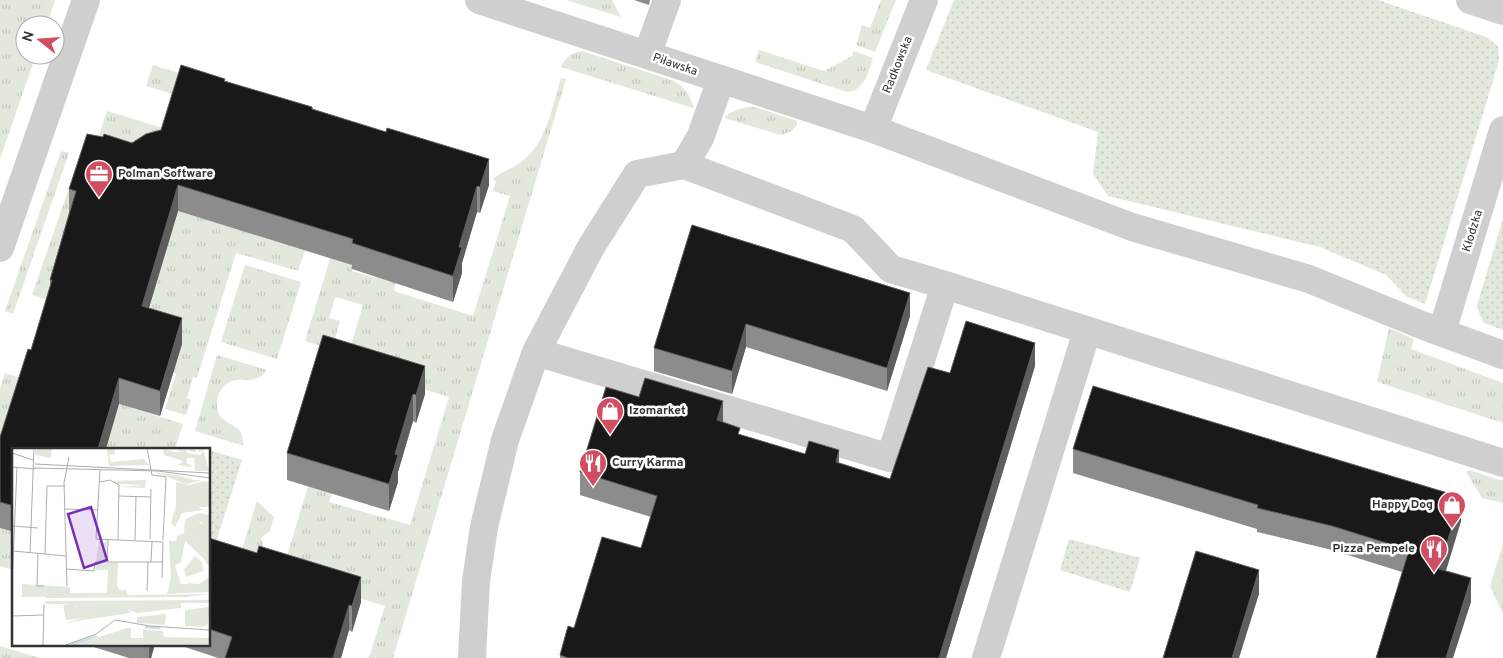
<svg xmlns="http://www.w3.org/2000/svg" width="1503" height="658" viewBox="0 0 1503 658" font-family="Overpass,sans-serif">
	<defs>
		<pattern id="grass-tufts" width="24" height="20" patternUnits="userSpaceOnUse" patternTransform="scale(1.25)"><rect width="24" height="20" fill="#e3e8dd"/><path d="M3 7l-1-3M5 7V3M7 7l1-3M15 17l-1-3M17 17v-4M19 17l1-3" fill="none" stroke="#c3c7be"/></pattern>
		<pattern id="park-dots" width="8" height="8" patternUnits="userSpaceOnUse" patternTransform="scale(1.25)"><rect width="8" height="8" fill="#e3e8dd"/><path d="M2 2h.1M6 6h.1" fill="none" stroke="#c3c7be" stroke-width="1.8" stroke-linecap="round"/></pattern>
	</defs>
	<rect width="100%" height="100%" fill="#fff"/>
	<path fill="url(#grass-tufts)" d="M0,0h55l-8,25h-22v30h11l-36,104z
		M566,0h46l9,17z
		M881,0h15l-21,52 -19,-7 6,-20 8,3z
		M759,50l65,21 28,-15 2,-5 19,7c-5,14 -8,33 -26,34l-92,-30z
		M582,51l92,30c11,6 17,15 19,27l-132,-41c4,-10 11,-14 21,-16z
		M153,65l80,25 -54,6 -33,-10z
		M561,78l5,1 -173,579h-24l16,-52 -80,-24 -18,-26 21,-70 25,2 -4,14 81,23 39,-128 -80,-25 -25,-3 19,-64 -28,-8 -6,21 11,3 -8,28 -27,-8 36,-118 23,7 -12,41 24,7 1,-2 19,5 -2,10 79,25 37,-120 -17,-5 3,-10 -3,-1 1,-2c7,-7 19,-9 27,-16 26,-19 31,-55 40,-84z
		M748,107h6l43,14v4l-5,6 -11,4 -57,-17c7,-7 14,-9 24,-11z
		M107,111l62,19 -78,31z
		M61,151l8,2 -56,161 -8,-3z
		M70,185l8,2 -23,115 -23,-7z
		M178,211l127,39 -7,21 -62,-18 -39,125 -4,-1 -6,21 4,2 -5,15 -21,-6 11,-35 -3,-2 9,-28 -40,-13z
		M245,265l56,17 -24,77 -56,-17z
		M1389,328l25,11 -3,10 92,34v40l-126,-41z
		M217,355l50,15c-12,17 -26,5 -39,13 -11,7 -15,23 -7,34 5,6 14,8 19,14 3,5 3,10 4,15l-49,-15z
		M5,373l25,8 -30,82v-74z
		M119,404l64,20 -8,25h-69z
		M1470,470l33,11v22l-21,-5 -16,-26z
		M257,501l17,16 -4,14 -9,7 3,10 2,1 -30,19z
		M0,528l14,4v38l-14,-4z
		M1503,544v70l-13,-28z
		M0,646l40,12h-40z"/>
	<path fill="url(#park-dots)" d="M954,0h424l108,37 12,9 1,15 -74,243 -19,-8 -20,-21 -66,-28 -212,-51 -15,-22 5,-42 -172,-62z
		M1503,219v111l-19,-7 -5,-10 -2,-8z
		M209,450l33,10 -27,85 -6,-2z
		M1069,539l71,19 -10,34 -70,-22z"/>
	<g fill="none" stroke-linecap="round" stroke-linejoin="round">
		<path stroke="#cfcfcf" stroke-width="28" d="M479,0l394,129 259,98 177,52 115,47 79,29
			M1470,0l33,11
			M647,55l20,-55
			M873,129l51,-129
			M684,165l16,-27 21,-58
			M0,248l86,-248
			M1442,332l61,-202
			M536,352l354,106 55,-173
			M472,658l4,-77 8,-54 21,-87 31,-88 55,-105 46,-73 47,-9 169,64 38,40 54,16 558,178
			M986,658l101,-327"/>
	</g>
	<path fill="#8c8c8c" d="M634,0h16l-1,5z
		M225,81l87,28 177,76 -9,28 -3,-1 -15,51v10l-9,29 -101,-33v-4l-174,-54 -29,97 33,36 -22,72 -41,-12 -105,45v83l-14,-4v-91l31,-87 19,-62v-8l19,-68v-23l63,-46 29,-13z
		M692,225l218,91 -23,75 -141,-44 -14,47 -78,-23v-23z
		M323,335l102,59 -9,29 -3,-2 -15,51v10l-9,29 -102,-31v-27z
		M1035,366l-89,292h-386v-3l14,-27 67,-80 10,-31 -71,-22v-23l143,-50 17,13 150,44 60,-106z
		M1073,449l388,72 -15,50 25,31 -69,-30 -70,-22 -75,-18v-3l-184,-56z
		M209,538l152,64 -9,30 -3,-2 -8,28h-123l-42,-14h33z
		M84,644h71l-4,14h-22z"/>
	<path fill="#5e5e5e" d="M489,159v26l-9,28v-26z
		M178,185v26l-36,120v-25z
		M477,186v26l-15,51v10l-9,29v-26l6,-29z
		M910,293v23l-23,75v-23z
		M182,318v26l-22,72v-25z
		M746,324v23l-14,47v-23z
		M1035,343v23l-89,292h-7z
		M425,366v28l-9,29v-28z
		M119,378v26l-13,45h-8z
		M413,394v27l-15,51v10l-9,29v-27l6,-30z
		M723,401v23l-6,-4z
		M839,450v23l-3,-11z
		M1461,497v24l-22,72v-24z
		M1259,570v24l-20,64h-7z
		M361,577v25l-9,30v-26z
		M1471,578v24l-18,56h-7z
		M349,605v25l-8,28h-8z
		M149,644h6l-4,14h-2z"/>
	<path fill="#191919" stroke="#5e5e5e" d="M181,65l44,14 -1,2 88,26v2l74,23 1,-4 102,31 -9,28 -3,-1 -18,61h3l-9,29 -101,-33 1,-4 -175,-54 -36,121 40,12 -22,73 -41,-13 -21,71h-84v57l-14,-4v-65l28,-88 3,1 21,-70h-2l26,-89 -7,-2 18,-55 16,3 1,-3 28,9 14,-9 15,-4z
		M692,225l218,68 -23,75 -141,-44 -14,47 -78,-23z
		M966,321l69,22 -96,315h-371l-8,-3 8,-29 6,2 28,-91 39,11 16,-52 -77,-24 26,-85 33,10 6,-19 78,23 -6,19 23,8 -2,6 67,20 4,-13 30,9 -3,12 54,17 38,-112 22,6z
		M323,335l102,31 -9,29 -3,-1 -18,60 3,1 -9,29 -102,-31z
		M1093,386l368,111 -22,72 32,9 -25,80h-70l33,-108 -77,-24 -75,-18 1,-3 -185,-56z
		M209,538l48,15 2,-7 102,31 -9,29 -3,-1 -16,53h-108l7,-21 -23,-8z
		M1196,551l63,19 -27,88h-69z"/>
	<defs>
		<g id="office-pin" transform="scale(1.4375)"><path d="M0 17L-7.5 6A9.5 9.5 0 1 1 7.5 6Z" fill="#d14d62" stroke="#fff"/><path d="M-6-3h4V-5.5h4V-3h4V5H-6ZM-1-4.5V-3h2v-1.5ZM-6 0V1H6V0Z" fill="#fff"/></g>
		<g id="shop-pin" transform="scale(1.4375)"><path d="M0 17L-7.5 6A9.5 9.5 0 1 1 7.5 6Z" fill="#d14d62" stroke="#fff"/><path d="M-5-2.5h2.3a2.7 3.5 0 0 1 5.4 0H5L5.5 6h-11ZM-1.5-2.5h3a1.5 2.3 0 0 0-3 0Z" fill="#fff"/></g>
		<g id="restaurant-pin" transform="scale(1.4375)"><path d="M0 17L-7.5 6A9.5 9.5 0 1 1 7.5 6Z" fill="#d14d62" stroke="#fff"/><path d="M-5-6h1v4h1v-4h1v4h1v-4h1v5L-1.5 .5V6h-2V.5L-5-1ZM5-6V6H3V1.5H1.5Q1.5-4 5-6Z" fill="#fff"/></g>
	</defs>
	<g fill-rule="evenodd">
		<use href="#office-pin" x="99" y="174"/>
		<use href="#shop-pin" x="610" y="411"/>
		<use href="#restaurant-pin" x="593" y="463"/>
		<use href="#shop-pin" x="1452" y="505"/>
		<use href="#restaurant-pin" x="1434" y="549"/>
	</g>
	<g text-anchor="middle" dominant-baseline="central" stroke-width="5" stroke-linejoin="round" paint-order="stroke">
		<g font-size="12" fill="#323232" stroke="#fff">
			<text transform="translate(675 65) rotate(19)">Piławska</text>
			<text transform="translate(898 65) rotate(-68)">Radkowska</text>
			<text transform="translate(1473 231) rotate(-73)">Kłodzka</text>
		</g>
		<g font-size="12" font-weight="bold" fill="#323232" stroke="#fff" text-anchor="start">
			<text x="118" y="174">Polman Software</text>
			<text x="629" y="411">Izomarket</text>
			<text x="612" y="463">Curry Karma</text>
			<text x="1433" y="505" text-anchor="end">Happy Dog</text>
			<text x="1415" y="549" text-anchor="end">Pizza Pempele</text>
		</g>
	</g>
	<g transform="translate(12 448)">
		<rect width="198" height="198" fill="#fff"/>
		<path d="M30,0h10l-1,10 -16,-3v-5zM95,0l8,1v5l-6,1 2,7 33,-3 5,6 -40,1zM151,0l11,4h7l-5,-4h19l1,5 -9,-3 -1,3 15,2 2,-6 -5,4 1,-5h4l6,23h-14l-1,-13h-7v6l6,1 -3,2 -12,-2 5,-4 -19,-6zM142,24l22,3 18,5h9l-17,4zM100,31l1,2 33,-1 -1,8 -25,-1 23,-2 -25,-1 -4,-2zM187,65l10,2v37l-7,5 -17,-16 -4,21 -6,4 6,18h7l2,4 -3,5 -20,1 4,-16 -2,-37h7l1,-5 7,-3 1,-14zM187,74h3l2,6 -5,4 -1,12 -6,-15zM177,117l3,3 1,-3h8l2,6 -17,6 -2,-8zM169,155v5l-19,2 -24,3 -10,-3 15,-6h25v4zM59,156l4,5 4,-5 14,2 -9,7v5l-18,2 -3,-15zM197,159l-1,17 -5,3 -18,-1v-16z" fill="#e3e8dd" fill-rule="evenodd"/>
		<path d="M164,58h21l6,4 -21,3 -7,14 -4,-4zM187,74l6,4 -8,18 -6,-14zM197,104v40l-22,1 1,-3 -4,-1h6l-2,-6 11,1 10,-7v-11l-7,-9zM183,108l7,6 2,9 -3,-6h-8l-1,3 -5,-2zM198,146l-24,3 -141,1v-2zM197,152l1,3h-29l-13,5v-4h-25l-15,6 3,3 -68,10 21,-5v-5l9,-7 -14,-2 -5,5 -3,-5h-25l-1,-3z" fill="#e3e8dd"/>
		<path d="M192,33l5,1v25h-33v-25l13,3zM87,93l8,1 -1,19h-10zM84,115h22l-1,23 3,4h6l2,5 -106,2v-13l48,3v6h37l1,-23h-12zM154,166l-1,11 -28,-2v-6z" fill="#e3e8dd"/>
		<path d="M115,180h4v10h12v-8l20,1 1,6 45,1v7h-134z" fill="#e3e8dd"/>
		<path fill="none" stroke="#cadde4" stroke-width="2.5" d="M133,179l15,1M59,197l26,-9"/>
		<path fill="none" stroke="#adadad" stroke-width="1" d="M135,0l5,27 14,2 -3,63M0,5l21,7M23,16l175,9M0,19l23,2M21,20l125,3 52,7M88,21l-4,70 67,3 -1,36M88,34l10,-2 9,5 -1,55M107,48l32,1M52,61l34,1M1,78l25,2M138,91l1,-50M123,93l1,-45M1,103l53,5M18,105l4,-105M26,105l-1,33h7M33,106l2,-68h18M95,114l1,-22M139,114l1,-20M54,121l28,2 1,-9h68M0,137l5,-118M55,138l-3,-103 5,-26M135,143l1,-29M0,168l32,-1M31,197l1,-41M54,197l30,-11 19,-14 35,6 60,4"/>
		<path fill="#7b2cbf" fill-opacity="0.15" stroke="#7b2cbf" stroke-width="2.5" d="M79,59l16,53 -23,8 -16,-54z"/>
		<rect width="198" height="198" fill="none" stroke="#323232" stroke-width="2.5"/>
	</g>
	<g transform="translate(40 40) rotate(287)"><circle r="24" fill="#ffffff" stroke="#adadad"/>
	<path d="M0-4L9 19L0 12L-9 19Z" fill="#d14d62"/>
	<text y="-8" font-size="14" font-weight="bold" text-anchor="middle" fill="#323232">N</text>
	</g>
</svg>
